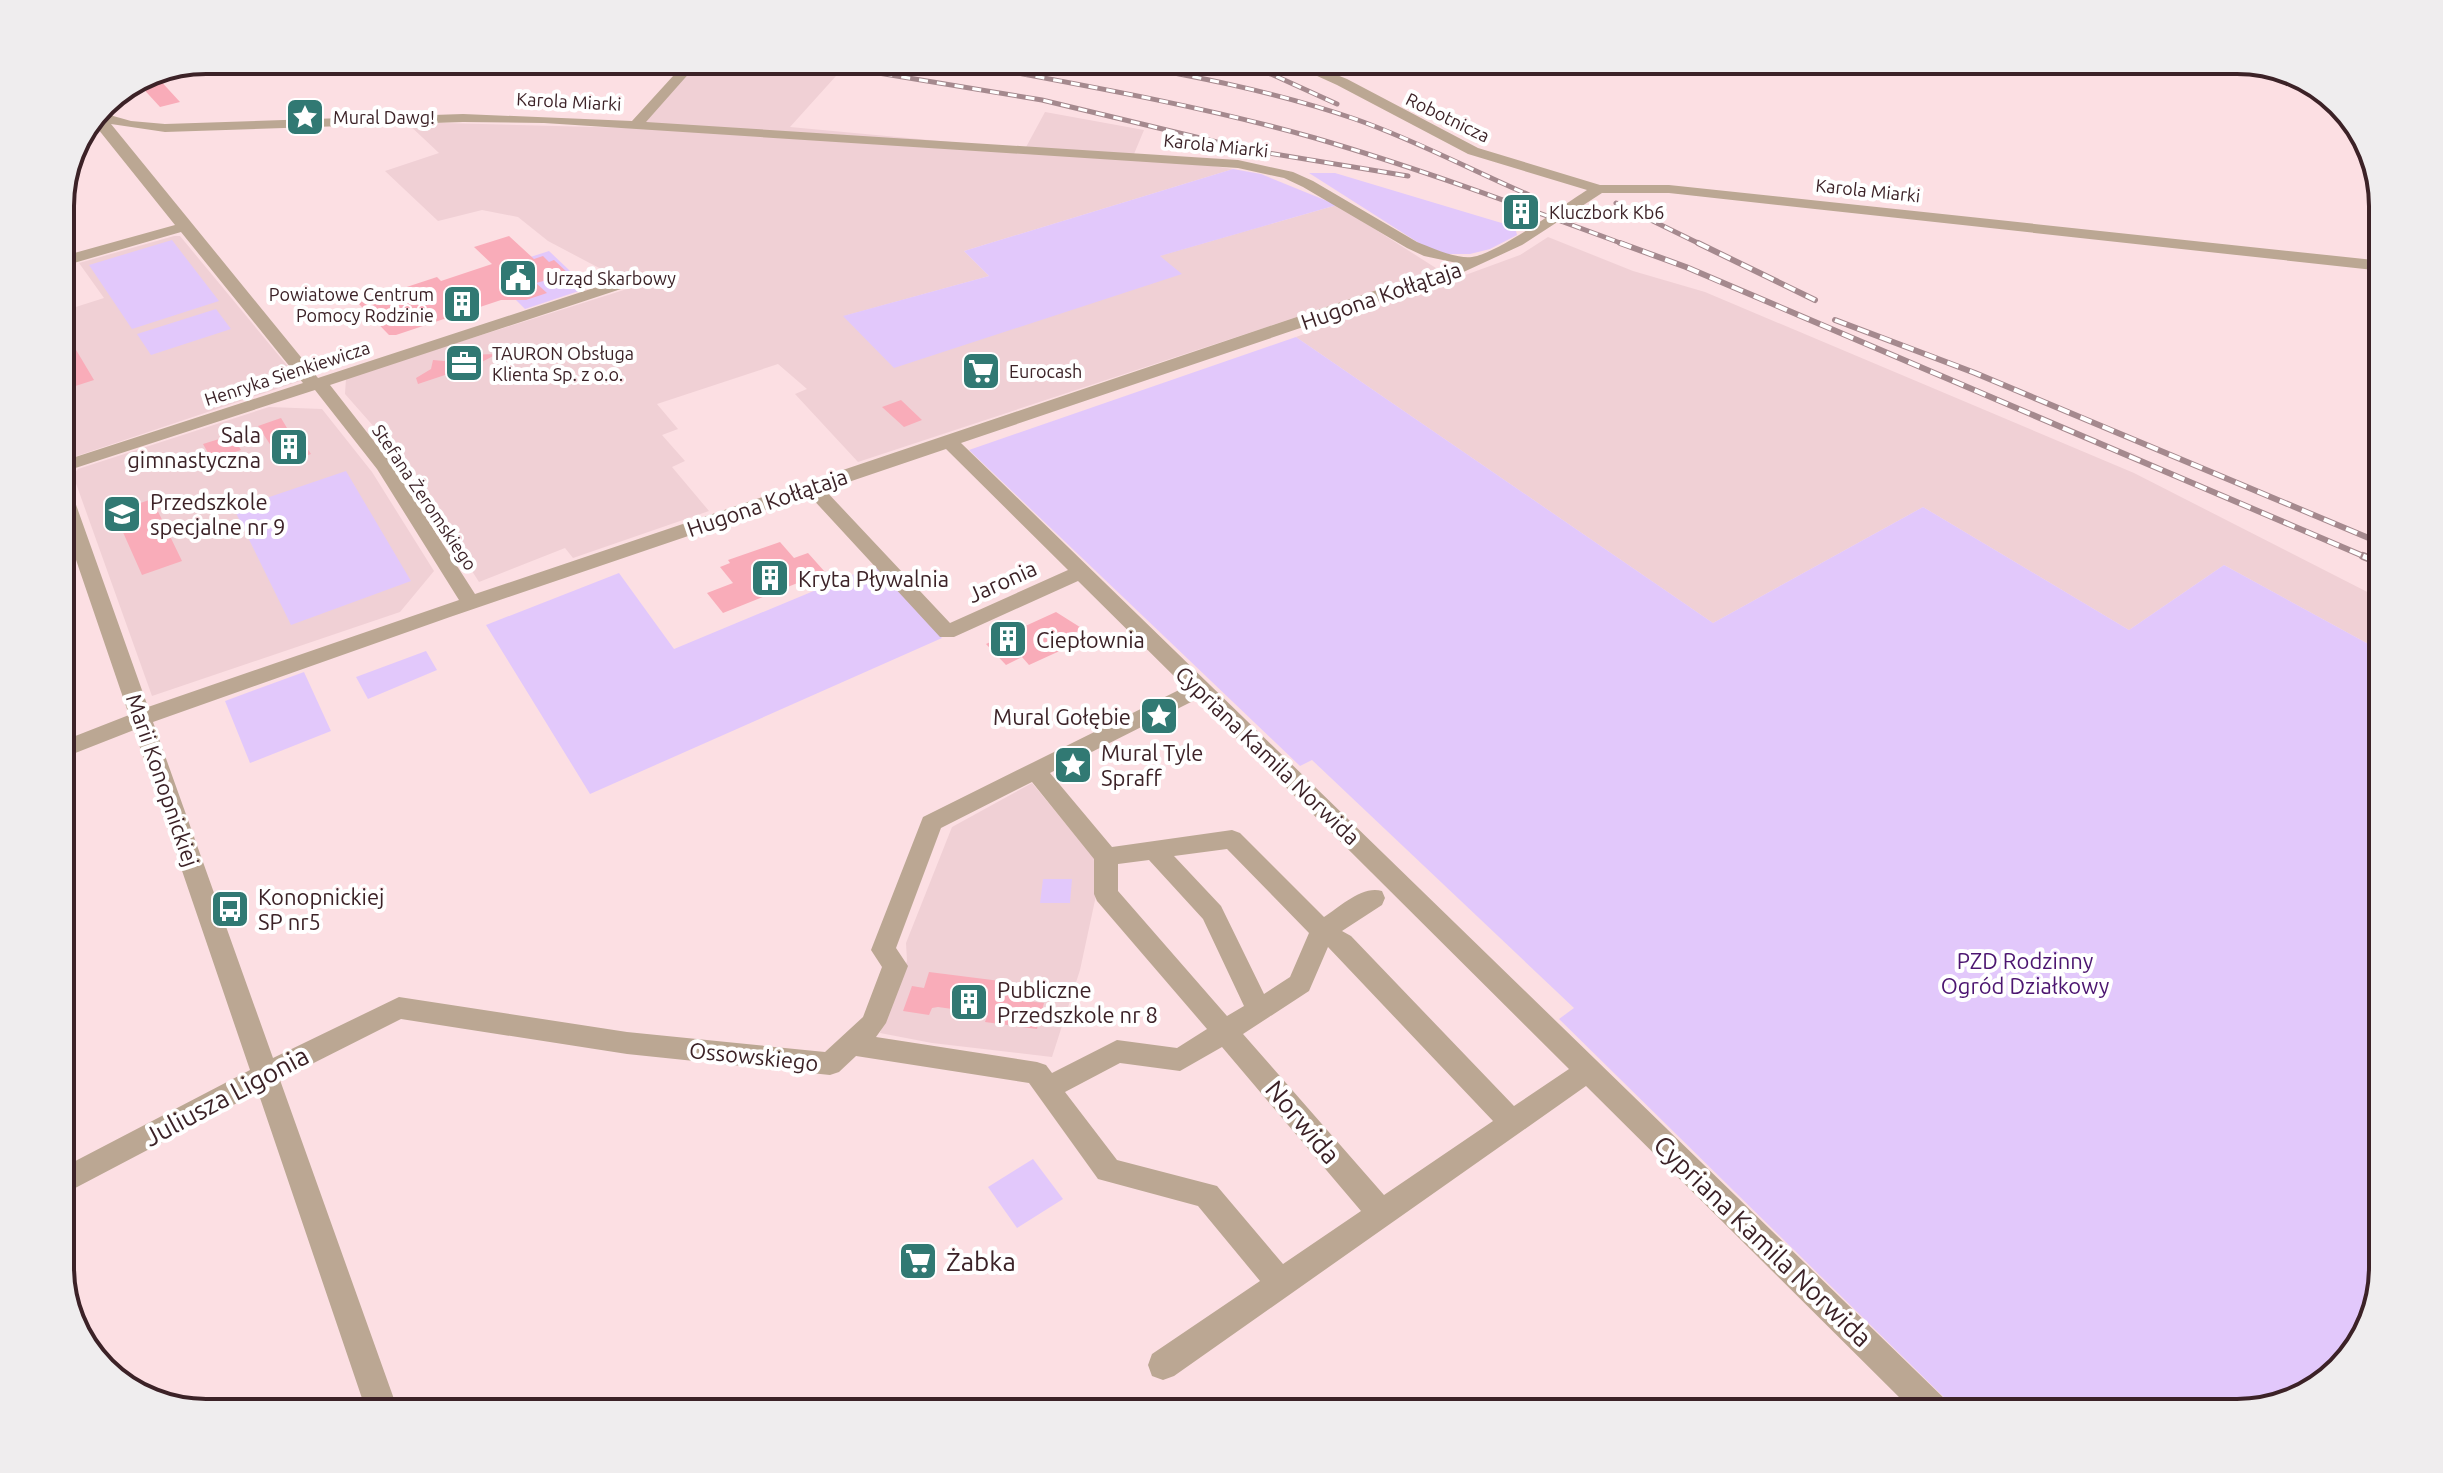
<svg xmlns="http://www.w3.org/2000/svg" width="2443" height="1473" viewBox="0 0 2443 1473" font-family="Ubuntu,sans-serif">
	<rect width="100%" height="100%" fill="#fcdfe3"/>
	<path fill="#f0d0d5" d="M694,66l142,10 -46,51 235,22 20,-37 99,18 -10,24 99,15 -269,82 25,25 -145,40 337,-42 -22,-18 178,-51 102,65 -581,192 -63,-68 12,-5 -29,-25 -121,40 21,25 -16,6 23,26 -13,6 37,44 -136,47 -8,-10 -86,34 -81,-128 -53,-60 1,-16 284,-90 -10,-9 -72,-38 -30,-24 -36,-7 -44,11 -53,-50 54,-18 -33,-31 226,6z
		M174,236h6l120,145 -229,77 -11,-22v-124l44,-14 -25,-35z
		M1548,237l85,34 72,21 429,181 249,127v52l-159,-87 -95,65 -206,-123 -210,116 -417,-286 224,-82z
		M269,407l53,2 50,63 62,99 -34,41 -248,84 -79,-221 5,-6z
		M1032,783l63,76 2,32 -17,79 -28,87 -120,-14 -52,-10 27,-72 -1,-18 46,-116z"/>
	<path fill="#e2c8fb" d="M1233,169l28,5 76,31 -177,51 22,18 -288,94 -51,-52 146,-40 -25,-25z
		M1309,173h26l180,54 2,8 -27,14 -20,5h-24l-24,-9z
		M172,240l47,61 -87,28 -43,-64z
		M549,251l39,37 -63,21 -38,-38z
		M216,309l15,20 -80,26 -14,-21z
		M1296,337l417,286 210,-116 206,123 95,-65 159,87v615l-20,73 -53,53 -73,20h-277l-401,-394 15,-11 -262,-248 -12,6 -331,-316z
		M346,471l65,110 -120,44 -57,-116z
		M876,565l66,73 -352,156 -104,-169 133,-52 55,76z
		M426,651l11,19 -69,29 -12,-22z
		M304,672l27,59 -81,32 -25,-62z
		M1043,879h29l-2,24h-30z
		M1033,1159l30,40 -46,29 -29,-41z"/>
	<path fill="#f9acb9" d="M158,78l22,24 -20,5 -22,-24z
		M509,236l25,23 9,-3 6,6 5,-2 15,14 -33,9 11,10 -21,7h-25l-105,35h-7l-31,-32 79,-26 4,4 51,-17 -18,-17z
		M60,323l34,57 -34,11z
		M497,354l-19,10 -60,20 -2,-6 15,-9 2,-9 11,1 18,-6z
		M901,400l21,20 -18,7 -22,-20z
		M281,418l9,15 6,-2 15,23 -28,10 -25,-38z
		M232,435l9,15 -29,10 -9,-16z
		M152,499l30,62 -40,14 -28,-63z
		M780,542l14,16 14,-5 17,19 -102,41 -16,-20 26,-10 -13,-16 10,-4 -2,-3z
		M1056,612l27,17 -26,12 7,8 -35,16 -7,-8 -16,8 -20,-21z
		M929,972l94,12 -4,16 25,3 -7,26 -52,-7 3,-8 -50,-7 -6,1 -3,7 -26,-4 9,-25 12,2z"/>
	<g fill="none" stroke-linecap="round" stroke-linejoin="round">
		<path fill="#bba793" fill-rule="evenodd" d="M673,60l27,1 -54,61 592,38 55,12 20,9 104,61c15,6 39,17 55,15 27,-4 90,-51 115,-67l-119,-36 -131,-69 -55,-25h17l48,19 131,69 122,37h69l714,76v10l-714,-78h-67l-80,52 -65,30 -496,168 987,959 5,11h-38l-329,-327 -412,290 -11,4 -11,-4 -4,-11 4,-11 108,-73 -62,-75 -100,-27 -69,-96 -173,-27 -17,16 -9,3 -203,-21 -226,-35 -121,61 119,333h-32l-109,-321 -198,104v-27l190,-99 -116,-340 -74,29v-17l69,-27 -69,-202v-33l9,5 79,222 311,-107 -82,-131 -62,-79 -255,83v-11l243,-79 -122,-151 -121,35v-10l115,-32 -77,-96 -3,-9 4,-8 32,9 34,3 298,-10 169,7 52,-57zM463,122l81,1 694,45 46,10 19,9 104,61 17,8 33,7 -982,331 -84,-131 -61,-78 294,-97v-6h-12l-294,96 -207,-254 54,8zM946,449l122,121 -118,53 -125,-133zM809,495l131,142h14l124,-56 107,106 -262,130 -52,133 11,17 -19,50 -38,35 -198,-20 -228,-35 -126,61 -120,-336 297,-105zM1197,699l372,370 -55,37 -163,-170 -9,-5 40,-26 3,-7 -3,-7c-20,-6 -42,16 -58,26l-84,-84 -8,-3 -120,17 -62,-74zM1032,782l62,77v35l3,7 110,128 -30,19 -60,-8 -65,33 -6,-8 -9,-3 -161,-25 10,-14 22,-57 -12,-18 45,-120zM1227,849l82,84 -19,44 -26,17 -43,-88 -47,-50zM1149,860l54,59 41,87 -17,10 -109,-125v-27zM1328,947l165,174 -109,74 -141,-161 66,-43zM1222,1047l139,164 -78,53 -66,-78 -100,-26 -52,-68 55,-29 60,8z"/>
		<g stroke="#a5898e" stroke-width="5">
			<path id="rail-far2" d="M878,60l35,4
				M904,60l32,5
				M927,60l30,5
				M947,60c123,23 248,44 368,78 106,31 208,69 311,107
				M1104,60c84,15 170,31 251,59 60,21 116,51 174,76
				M1191,60l28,7
				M1209,60l27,7
				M1225,60l46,14 66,30
				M848,68l194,32 208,50 158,26
				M1616,203l86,42"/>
		</g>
		<g stroke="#a5898e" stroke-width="6">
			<path id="rail-far1" d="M1620,243l66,24 682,291
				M1698,243l117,57
				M1835,320l140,53 408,171"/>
		</g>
		<g stroke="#a5898e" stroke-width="8">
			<path id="rail" d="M2363,556l20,8"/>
		</g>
		<use href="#rail-far2" stroke="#fff" stroke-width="3" stroke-dasharray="9" stroke-linecap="butt"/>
		<use href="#rail-far1" stroke="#fff" stroke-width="4" stroke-dasharray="12" stroke-linecap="butt"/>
		<use href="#rail" stroke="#fff" stroke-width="5" stroke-dasharray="15" stroke-linecap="butt"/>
	</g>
	<defs>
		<g id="sight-square" transform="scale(2)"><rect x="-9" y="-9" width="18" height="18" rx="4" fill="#317973" stroke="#fff"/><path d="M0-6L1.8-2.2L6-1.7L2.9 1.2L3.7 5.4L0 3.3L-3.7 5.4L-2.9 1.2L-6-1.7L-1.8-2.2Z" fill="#fff"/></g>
		<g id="building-square" transform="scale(2)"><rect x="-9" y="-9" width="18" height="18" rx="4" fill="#317973" stroke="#fff"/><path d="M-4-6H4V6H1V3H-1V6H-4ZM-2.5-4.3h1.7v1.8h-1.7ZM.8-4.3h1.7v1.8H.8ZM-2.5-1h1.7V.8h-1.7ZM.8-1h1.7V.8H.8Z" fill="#fff"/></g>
		<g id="civic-square" transform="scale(2)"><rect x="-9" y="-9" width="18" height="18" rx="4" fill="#317973" stroke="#fff"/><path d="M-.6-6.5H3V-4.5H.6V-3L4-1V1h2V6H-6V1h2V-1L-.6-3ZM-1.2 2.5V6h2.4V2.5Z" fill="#fff"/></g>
		<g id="office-square" transform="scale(2)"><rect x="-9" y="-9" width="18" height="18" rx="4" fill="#317973" stroke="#fff"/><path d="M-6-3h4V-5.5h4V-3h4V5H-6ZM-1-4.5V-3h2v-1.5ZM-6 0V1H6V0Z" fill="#fff"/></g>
		<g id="supermarket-square" transform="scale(2)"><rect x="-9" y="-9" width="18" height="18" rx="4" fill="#317973" stroke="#fff"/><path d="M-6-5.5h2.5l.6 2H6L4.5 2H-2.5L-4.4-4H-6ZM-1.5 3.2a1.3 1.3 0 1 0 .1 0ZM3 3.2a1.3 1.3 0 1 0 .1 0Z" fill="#fff"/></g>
		<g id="school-square" transform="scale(2)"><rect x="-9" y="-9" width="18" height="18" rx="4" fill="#317973" stroke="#fff"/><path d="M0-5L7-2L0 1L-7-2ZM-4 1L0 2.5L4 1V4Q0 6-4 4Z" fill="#fff"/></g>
		<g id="bus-square" transform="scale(2)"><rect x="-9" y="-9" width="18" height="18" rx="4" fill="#317973" stroke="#fff"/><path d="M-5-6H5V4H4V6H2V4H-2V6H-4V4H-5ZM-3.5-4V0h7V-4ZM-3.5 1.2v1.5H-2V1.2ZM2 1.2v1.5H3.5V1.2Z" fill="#fff"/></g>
	</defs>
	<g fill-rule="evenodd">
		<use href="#sight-square" x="305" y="117"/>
		<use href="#building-square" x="1521" y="212"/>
		<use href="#civic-square" x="518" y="278"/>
		<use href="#building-square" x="462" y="304"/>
		<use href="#office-square" x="464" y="363"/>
		<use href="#supermarket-square" x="981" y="371"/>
		<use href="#building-square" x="289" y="447"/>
		<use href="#school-square" x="122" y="514"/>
		<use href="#building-square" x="770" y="578"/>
		<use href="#building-square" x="1008" y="639"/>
		<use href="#sight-square" x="1159" y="716"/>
		<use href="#sight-square" x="1073" y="765"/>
		<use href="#bus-square" x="230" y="909"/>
		<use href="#building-square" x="969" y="1002"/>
		<use href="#supermarket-square" x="918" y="1261"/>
	</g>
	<g text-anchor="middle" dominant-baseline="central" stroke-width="8" stroke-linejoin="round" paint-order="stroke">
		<g font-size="18" fill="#3c2227" stroke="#fff">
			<text transform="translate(569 101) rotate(3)">Karola Miarki</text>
			<text transform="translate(1448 117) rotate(26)">Robotnicza</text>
			<text transform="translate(1216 145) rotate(6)">Karola Miarki</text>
			<text transform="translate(1868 190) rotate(6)">Karola Miarki</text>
			<text transform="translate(287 373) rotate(-18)">Henryka Sienkiewicza</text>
			<text transform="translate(425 497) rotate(56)">Stefana Żeromskiego</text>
		</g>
		<g font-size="18" fill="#3c2227" stroke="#fff" text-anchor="start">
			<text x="333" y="117">Mural Dawg!</text>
			<text x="1549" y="212">Kluczbork Kb6</text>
			<text x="546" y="278">Urząd Skarbowy</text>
			<text x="434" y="294" text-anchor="end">Powiatowe Centrum<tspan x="434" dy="21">Pomocy Rodzinie</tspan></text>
			<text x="492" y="353">TAURON Obsługa<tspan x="492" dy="21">Klienta Sp. z o.o.</tspan></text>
			<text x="1009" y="371">Eurocash</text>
		</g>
		<g font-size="22" fill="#3c2227" stroke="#fff">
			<text transform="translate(1381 295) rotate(-19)">Hugona Kołłątaja</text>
			<text transform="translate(767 502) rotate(-19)">Hugona Kołłątaja</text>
			<text transform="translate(1002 581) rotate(-24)">Jaronia</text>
			<text transform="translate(1268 755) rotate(44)">Cypriana Kamila Norwida</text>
			<text transform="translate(163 780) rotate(71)">Marii Konopnickiej</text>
			<text transform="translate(754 1056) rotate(6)">Ossowskiego</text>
		</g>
		<g font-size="22" fill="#3c2227" stroke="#fff" text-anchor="start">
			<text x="261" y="434" text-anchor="end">Sala<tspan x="261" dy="25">gimnastyczna</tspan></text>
			<text x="150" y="501">Przedszkole<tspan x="150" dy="25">specjalne nr 9</tspan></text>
			<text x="798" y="578">Kryta Pływalnia</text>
			<text x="1036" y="639">Ciepłownia</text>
			<text x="1131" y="716" text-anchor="end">Mural Gołębie</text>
			<text x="1101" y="752">Mural Tyle<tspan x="1101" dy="25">Spraff</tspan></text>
			<text x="258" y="896">Konopnickiej<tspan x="258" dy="25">SP nr5</tspan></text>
			<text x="997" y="989">Publiczne<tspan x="997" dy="25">Przedszkole nr 8</tspan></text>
		</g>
		<g font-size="22" fill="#4c1570" stroke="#fff">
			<text x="2025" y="960">PZD Rodzinny<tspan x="2025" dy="25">Ogród Działkowy</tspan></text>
		</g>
		<g font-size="26" fill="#3c2227" stroke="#fff">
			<text transform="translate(226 1096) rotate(-28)">Juliusza Ligonia</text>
			<text transform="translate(1303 1122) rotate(50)">Norwida</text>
			<text transform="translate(1763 1241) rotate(44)">Cypriana Kamila Norwida</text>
		</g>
		<g font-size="26" fill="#3c2227" stroke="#fff" text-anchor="start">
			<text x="946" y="1261">Żabka</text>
		</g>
	</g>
	<path d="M0 0H2443V1473H0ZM206 74H2237A132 132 0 0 1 2369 206V1267A132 132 0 0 1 2237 1399H206A132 132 0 0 1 74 1267V206A132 132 0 0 1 206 74Z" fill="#efedee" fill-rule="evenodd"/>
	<path fill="none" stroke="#3c2227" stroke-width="4" d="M206 74H2237A132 132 0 0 1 2369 206V1267A132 132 0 0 1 2237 1399H206A132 132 0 0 1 74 1267V206A132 132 0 0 1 206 74Z"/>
</svg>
